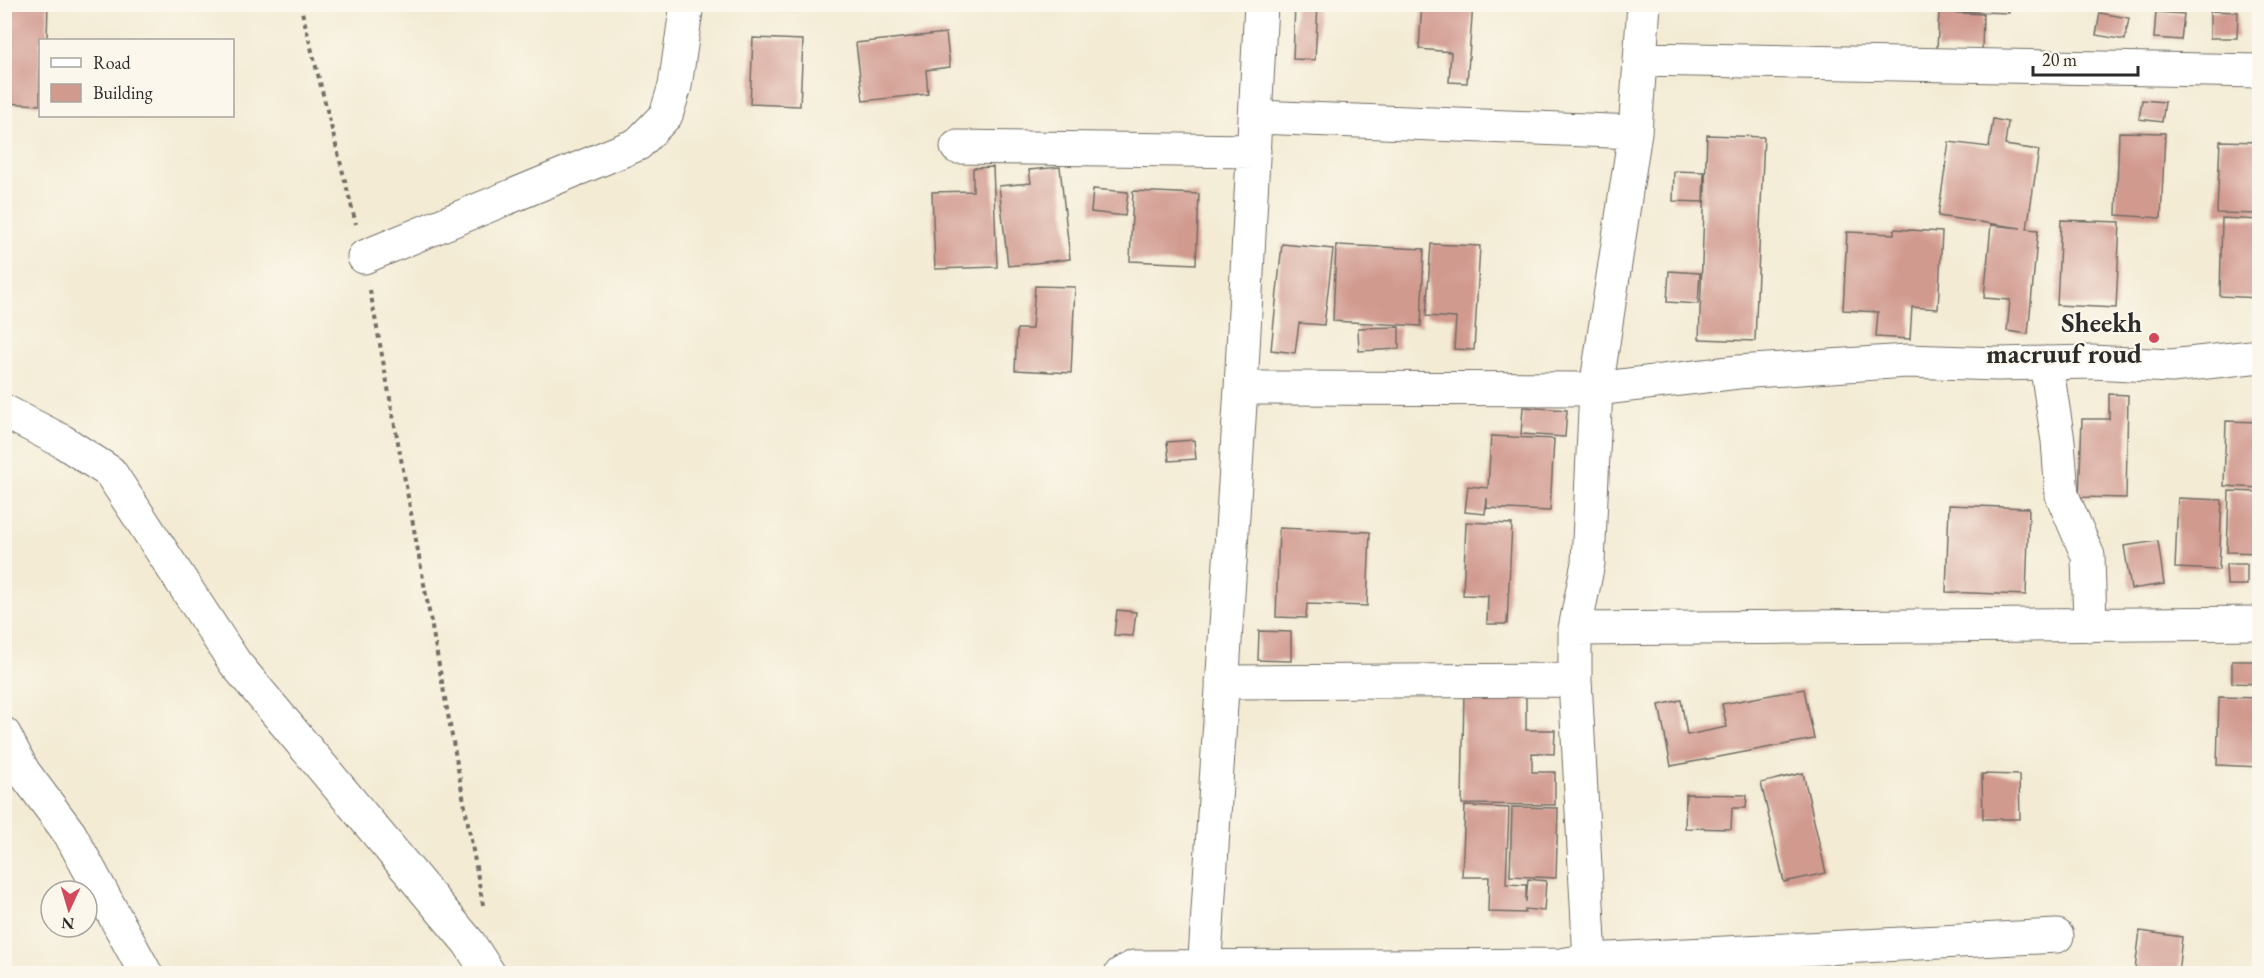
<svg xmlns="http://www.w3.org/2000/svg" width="2264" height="978" viewBox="0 0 2264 978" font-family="'EB Garamond',serif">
	<rect width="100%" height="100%" fill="#fbf7ec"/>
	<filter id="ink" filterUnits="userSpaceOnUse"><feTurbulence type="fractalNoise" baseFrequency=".0167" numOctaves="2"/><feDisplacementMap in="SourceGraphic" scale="12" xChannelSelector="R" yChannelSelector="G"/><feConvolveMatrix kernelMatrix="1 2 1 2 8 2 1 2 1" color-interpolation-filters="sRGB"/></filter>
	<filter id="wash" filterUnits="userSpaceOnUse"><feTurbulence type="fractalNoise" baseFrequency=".008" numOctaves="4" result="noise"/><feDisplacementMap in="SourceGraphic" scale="24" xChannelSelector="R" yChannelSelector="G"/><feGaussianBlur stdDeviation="1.35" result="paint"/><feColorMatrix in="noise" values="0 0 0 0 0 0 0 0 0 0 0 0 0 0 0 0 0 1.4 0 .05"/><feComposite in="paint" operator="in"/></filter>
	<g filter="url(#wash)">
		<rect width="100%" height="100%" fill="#f3ebd4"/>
		<g id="blocks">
			<path fill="#d19a8f" d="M4,4h44l-1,36h-7v65l-36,-2z
				M751,4h48v7l-49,-2z
				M1295,4h23l-3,56 -22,-1z
				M1422,4h51l-6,79 -18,-1 2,-30 -32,-3z
				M1916,4h93v9l-93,-3z
				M2210,11l28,1 -1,26h-27z
				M1939,12l44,2 -1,37 -45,-2z
				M2156,12l28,2 -3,26 -27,-2z
				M2100,13l29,5 -4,22 -29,-5z
				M946,33l4,34 -24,3 2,24 -65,7 -7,-58z
				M753,38l50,2 -3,66 -50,-2z
				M2142,100l23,2 -3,20 -23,-3z
				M2256,102l4,1v35h-6z
				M1993,119l15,3 -3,23 34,5 -12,79 11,1 -10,104 -21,-3 3,-31 -26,-2 7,-73 30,3 -83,-12 11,-74 40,5z
				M2119,132l46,1 -4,85 -45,-3z
				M1707,135l57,2 -9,204 -56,-2z
				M2220,141l40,1v72l-43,-1z
				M993,167l4,100 -62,2 -3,-77 41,-1v-23z
				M1060,167l10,92 -62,7 -9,-80 32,-3 -2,-13z
				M1674,171l30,1 -1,30 -30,-1z
				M1093,189l35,3 -3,24 -34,-4z
				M1133,191l66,3 -3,70 -66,-3z
				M2222,218l38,2v78l-40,-2z
				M2061,220l59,2 -4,86 -59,-3z
				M1894,229l48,3 -4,77 -26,-2 -2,32 -34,-2 2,-25 -35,-2 4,-78 47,2z
				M1282,244l51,5 -9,76 -25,-2 -4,30 -24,-3z
				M1431,244l49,2 -6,104 -20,-1 2,-31 -30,-2z
				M1336,245l88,4 -3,77 -88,-5z
				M1669,271l31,2 -2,31 -31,-2z
				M1035,286l40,1 -4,86 -56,-3 2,-41h15z
				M1399,327v22l-40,2 -1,-23z
				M2109,394l19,1 -2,103 -47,-1 3,-78h27z
				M1523,407l44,3 -2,27 -44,-3z
				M2226,421l34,1v66l-36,-2z
				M1491,436l63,3 -4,72 -63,-3v-10l-2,16 -20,-2 3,-26 20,2z
				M1194,440l2,19 -27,2 -2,-19z
				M2229,491l31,1v61l-33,-1z
				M2178,498l44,2 -3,70 -44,-2z
				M1949,505l80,3 -3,87 -80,-3z
				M1466,522l46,2 -5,100h-20l1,-28 -25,-1z
				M1279,528l91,4 -3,74 -60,-2 -1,14 -30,-1z
				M2158,541l6,43 -33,5 -7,-43z
				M2226,564h21v21h-20z
				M1117,610l19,2 -3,24 -19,-1z
				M1259,631l32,1v29l-33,-1z
				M2232,661h28v23l-28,-1z
				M1804,689l10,50 -143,27 -12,-61 22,-5 6,35 40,-8 -5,-23z
				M1464,690h62v40h29l-1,24 -22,-1v19h23v33l-93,-1z
				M2219,697l41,1v69l-43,-2z
				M1803,773l23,100 -42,9 -23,-99z
				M1982,774l37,1 1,44h-37z
				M1686,794l61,1 -1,13h-14l-1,21 -46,-1z
				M1465,806l44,2 -3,76 20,1v17l2,-23 18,2 -2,30 -19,-2v4l-37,-1 1,-35h-27z
				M1512,807l46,1 -2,70 -46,-2z
				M2140,931l42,6 -4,37 -43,-5z"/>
		</g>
	</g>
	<g filter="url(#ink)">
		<use href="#blocks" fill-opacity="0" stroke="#716e66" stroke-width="1.5"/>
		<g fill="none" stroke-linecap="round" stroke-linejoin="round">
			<g stroke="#716e66" stroke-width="35">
				<path id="minor" d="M1641,59l619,12
					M1255,117l380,15
					M957,147l297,4
					M364,257l274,-113 28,-29 9,-29 12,-82
					M2046,363l12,78 4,54 26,61 2,69
					M1241,388l355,1 142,-17 169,-11 91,3 93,-2 80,4 89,-10
					M4,411l58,30 48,31 125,191 234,280 20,31
					M1575,629l685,-6
					M1222,682l353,-2
					M4,734l19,37 47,63 76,140
					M1121,974l13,-7 427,-2 29,-5 -15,-280v-51l13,-66 8,-174 39,-257 9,-128
					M1204,974l37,-586 20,-384
					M1591,974l-1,-14 467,-24"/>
			</g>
			<path stroke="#716e66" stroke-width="4" stroke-dasharray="4.5 4.5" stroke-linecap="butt" d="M300,4l56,220
				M370,290l113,615"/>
			<use href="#minor" stroke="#fff" stroke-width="33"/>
		</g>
	</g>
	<circle fill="#d1495b" stroke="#fbf7ec" stroke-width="2" cx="2154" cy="338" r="6"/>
	<g text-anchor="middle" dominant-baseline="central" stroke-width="4.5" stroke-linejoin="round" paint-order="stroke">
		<g font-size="27" font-weight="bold" fill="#2b2b2b" stroke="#fbf7ec" text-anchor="end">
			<text x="2142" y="322">Sheekh<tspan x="2142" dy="31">macruuf roud</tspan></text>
		</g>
	</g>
	<rect width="2264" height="978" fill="none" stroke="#fbf7ec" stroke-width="24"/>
	<rect x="39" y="39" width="195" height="78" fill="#fbf7ec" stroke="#a8a59f" stroke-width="1.5"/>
	<rect x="51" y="58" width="30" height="9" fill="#ffffff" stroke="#a8a59f" stroke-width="1.5"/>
	<text x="93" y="69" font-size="18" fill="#2b2b2b">Road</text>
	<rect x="51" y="84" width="30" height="18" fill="#d19a8f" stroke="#a8a59f" stroke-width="1.5"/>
	<text x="93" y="99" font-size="18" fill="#2b2b2b">Building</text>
	<g transform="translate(69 909) rotate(184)"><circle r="28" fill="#fbf7ec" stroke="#a8a59f" stroke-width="1.5"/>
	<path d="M0-4.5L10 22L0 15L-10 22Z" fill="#d1495b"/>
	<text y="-9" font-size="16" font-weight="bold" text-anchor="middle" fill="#2b2b2b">N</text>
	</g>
	<path d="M2033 66v9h105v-9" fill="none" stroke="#2b2b2b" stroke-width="3"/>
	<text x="2042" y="66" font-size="18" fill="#2b2b2b" stroke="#fbf7ec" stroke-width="4.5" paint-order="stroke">20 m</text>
</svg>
